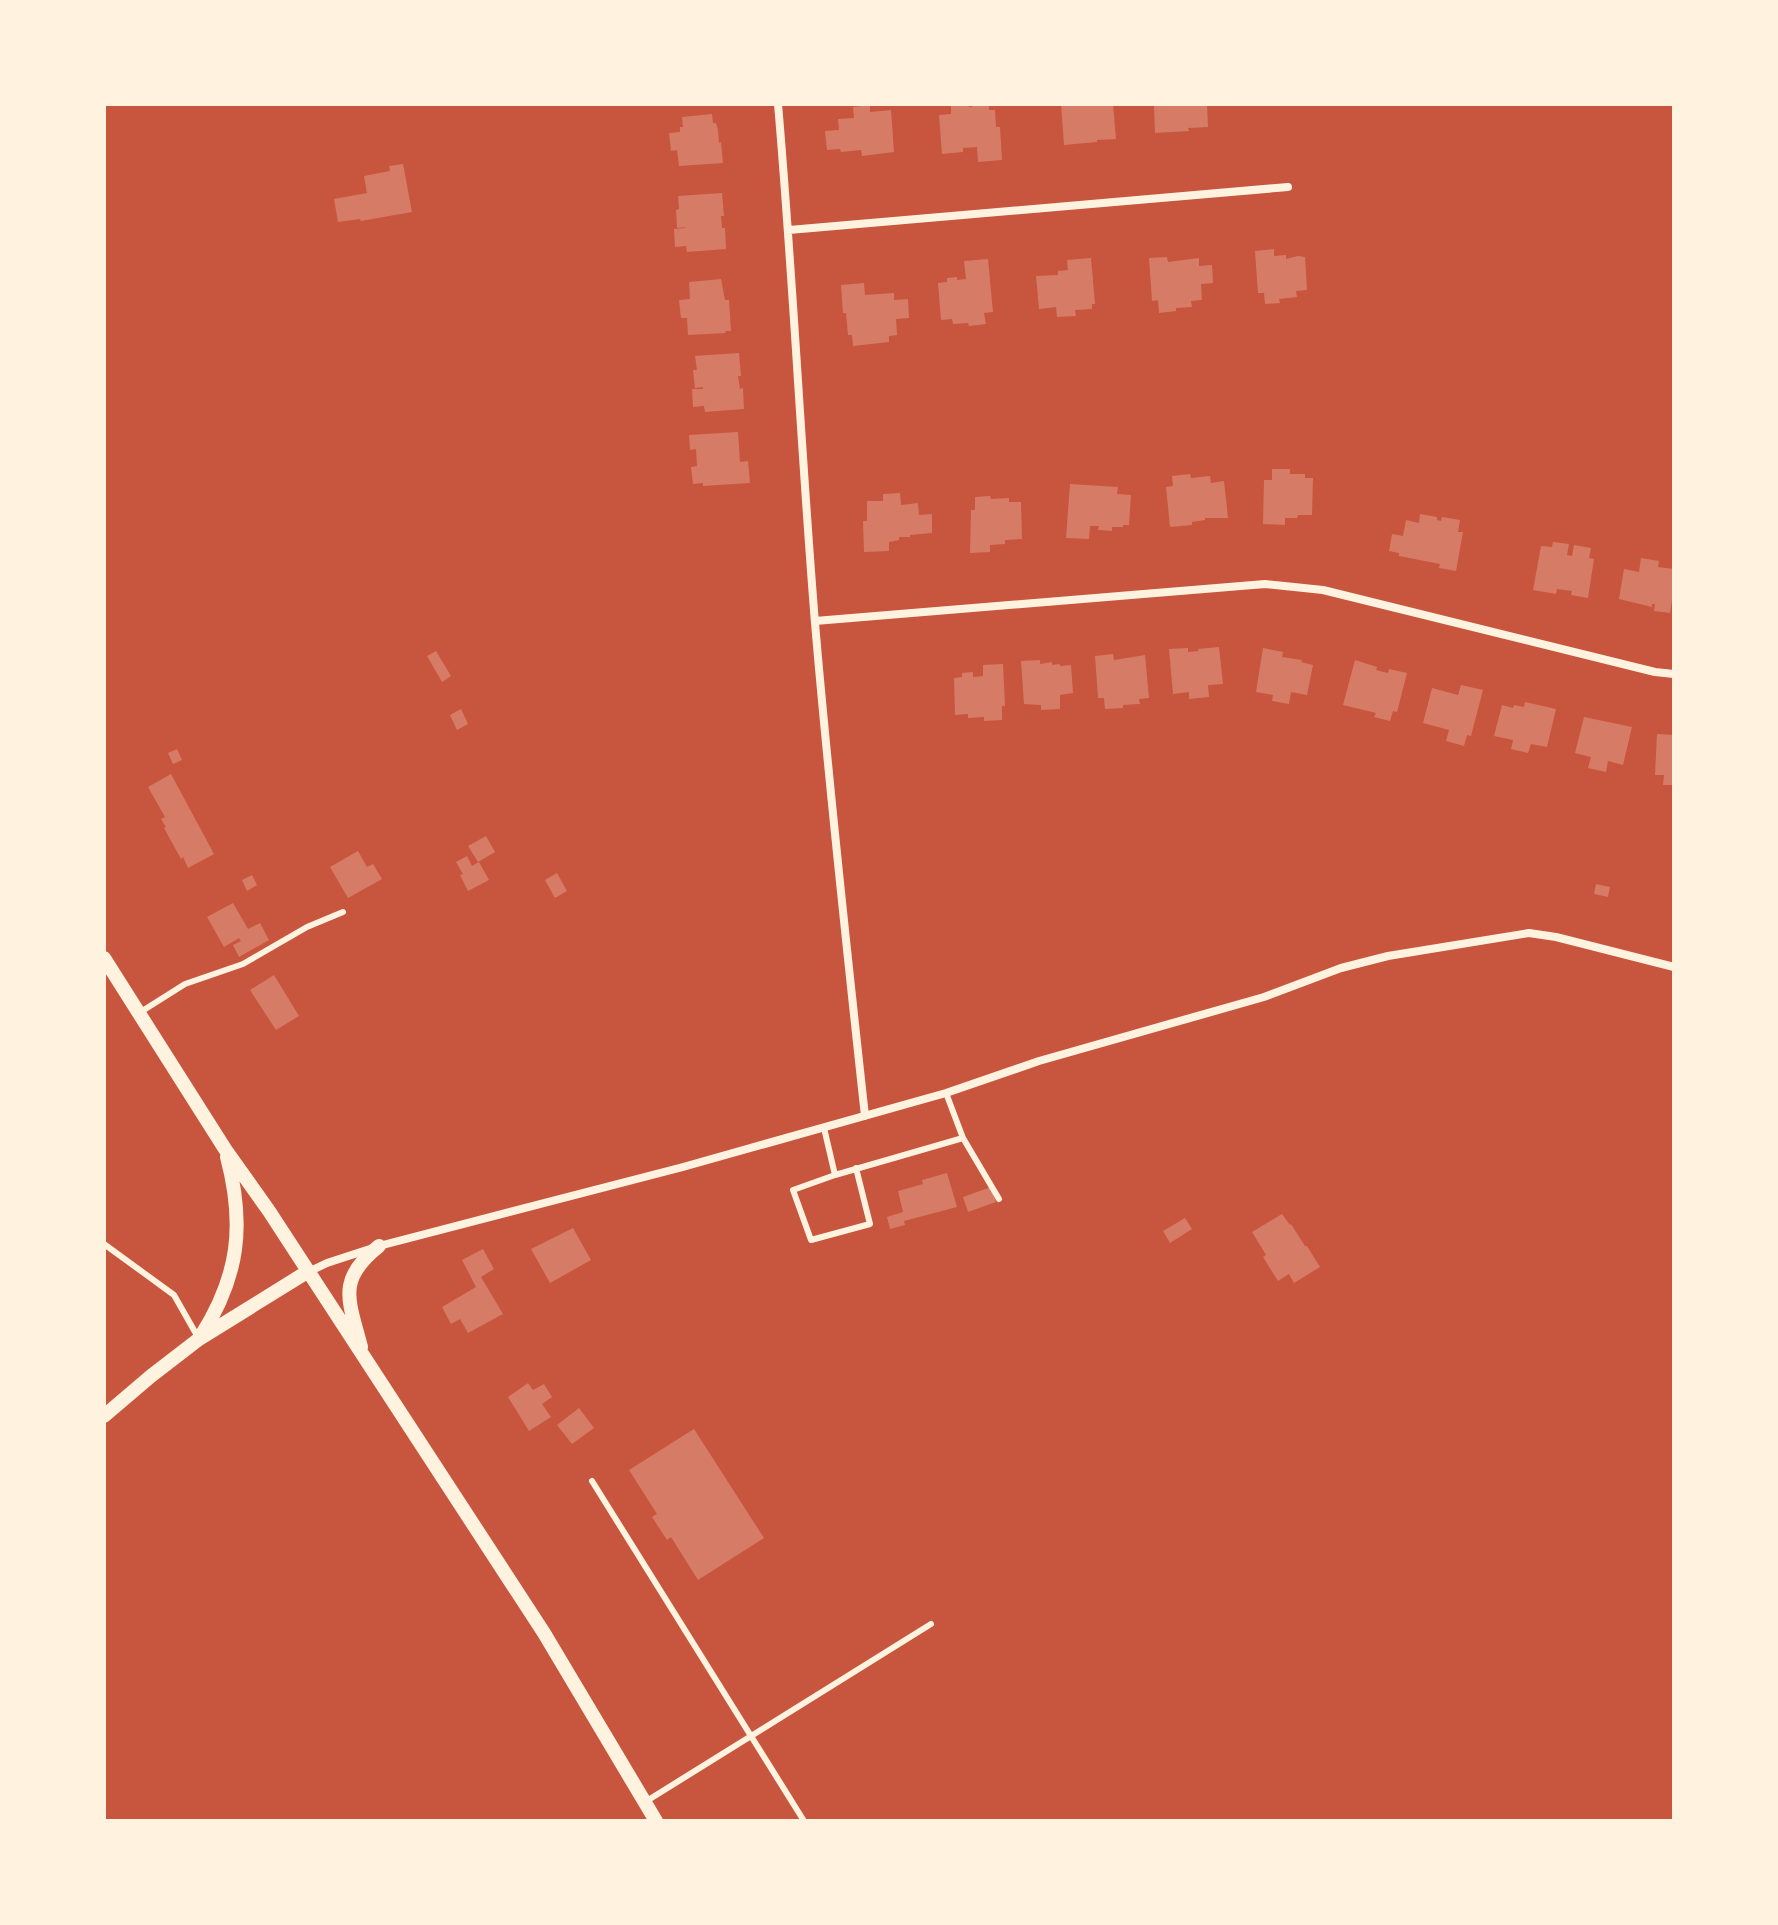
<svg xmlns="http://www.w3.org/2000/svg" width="1778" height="1925" viewBox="0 0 1778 1925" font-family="'Work Sans',sans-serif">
	<rect width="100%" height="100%" fill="#c8553d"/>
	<path fill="#d67c66" d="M951,104h17l1,3h3v-3h17v6h6l1,17h4l2,33 -24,2 -1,-15 -14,1v4l-21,2 -3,-39 12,-1z
		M1061,104h52l3,35 -19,1v2l-33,3z
		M1154,104h53l1,23 -20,1 1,3 -34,2z
		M870,105v7l21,-2 3,42 -32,4 -1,-6 -20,2 -1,-3 -13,1 -2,-19 14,-1 -1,-11 16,-1 -1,-11z
		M712,114l1,9h3l2,7 1,13 2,-1 2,21 -44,3 -2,-16 -6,1 -2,-18 11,-1v-5h3l-1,-10z
		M403,164l9,48 -51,9 -1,-2 -22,3 -4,-23 33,-6 -3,-17 26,-5 -1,-5z
		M722,193l2,23h-3l1,12h3l1,21 -39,3 -1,-6 -11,1 -1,-18 11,-1v-1l-8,1 -1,-18 3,-1 -1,-13z
		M1274,249v7l12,-1v4l12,-3 7,1 2,33 -11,1 1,6 -18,2 1,4 -15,1 -1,-11h-6l-3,-42z
		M1167,257l1,5 31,-4v8l13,-1 1,18 -12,1 1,16 -11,1 1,6 -16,1v3l-17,2 -1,-13 -6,1 -3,-43z
		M1091,258l4,46h-3v5l-17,1 1,6 -19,1 -1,-10 -17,2 -3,-33 22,-1v-4l10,-1 -1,-10z
		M988,259l5,53 -9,1 2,11 -17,2 -1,-3 -15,1 -1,-5 -11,1 -3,-37 9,-1v-4l10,-1v3l9,-1 -2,-18z
		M721,279l4,21h4l2,31h-6l1,2 -38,2 -1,-17h-6l-2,-18 11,-1 -1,-17z
		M864,283l1,12 29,-2v7l14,-1 1,19 -13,1 1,16 -8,1v6l-36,4 -1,-11h-4l-2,-22h-3l-2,-28z
		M739,353l2,23h-3l2,13 3,-1 1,21 -39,3 -1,-6 -11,1 -1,-18h11v-2l-8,1 -2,-18h4l-2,-14z
		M738,432l2,30 8,-1 2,22 -47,3v-3l-10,1 -2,-17 6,-1 -1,-17 -6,1 -1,-15z
		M1272,469h18v5h15v4h8l-1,37h-14l-1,3h-12v7l-22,-1 1,-44h8z
		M1190,474l1,4 19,-2 1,7 13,-2 4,37h-23v2l-13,2v3l-22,2 -4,-40 7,-1 -1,-10z
		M1070,484l48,3 -1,7 14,1 -2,30h-6v2h-11v4l-14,-1 1,-4h-9l-1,13 -23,-1z
		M900,493l1,12 17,-2 1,12 13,-1v19l-22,2v2h-11v3l-10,2v9l-25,1 -1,-31h4v-20h16v-7z
		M990,496l1,3 18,-1v4h12l1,37 -17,1v4l-15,1v7l-20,1 1,-43h4v-13z
		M1420,514l17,3v3l4,1 1,-4 18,3 -2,12h5l-7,39 -17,-3 1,-4 -41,-8v-3l-10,-2 3,-17 11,2 3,-16 13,3z
		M1553,542l16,2 -2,11 5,1 2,-11 17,3 -2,10 5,1 -6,39 -17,-3 1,-4 -15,-2 -1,5 -23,-4 8,-44 11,1z
		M1641,558l18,3 -1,6 16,2v17l-4,27 -16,-2 1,-7h-3v3l-33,-8 5,-30 15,3z
		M1219,647l4,37 -15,1 1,12 -20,2v-7l-16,2 -4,-45 19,-1v4l11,-1 -1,-2z
		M1263,648l20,4 -1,5 20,3 -1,2 12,3 -6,30 -16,-3 -2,12 -17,-3 1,-6 -17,-3z
		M436,651l15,25 -9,6 -15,-26z
		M1113,654l1,6 31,-5 4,43 -10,1 1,5 -17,1v3l-18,1 -1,-11h-6l-3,-42z
		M1040,660v4l12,-2v3l8,-1v2l11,-1 2,28 -13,2v14l-19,1v-5l-17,-1 -3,-43z
		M1355,660l22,7 -1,3 12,3 1,-4 18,4 -10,39 -4,-1 -3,10 -16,-4 2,-4 -33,-8z
		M1003,664l2,42h-3v14l-18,1v-4l-16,1v-4l-13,1 -1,-37 8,-1v-4l11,-1v5l10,-1v-11z
		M1461,685l22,5 -12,46 -4,-1 -3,11 -18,-5 3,-11 -26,-7 9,-35 26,7z
		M1525,702l31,7 -9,38 -16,-3 -3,9 -17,-4 2,-9 -19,-4 8,-31 11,3 1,-3 10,2z
		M461,709l7,15 -11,6 -7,-15z
		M1584,717l48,10 -9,38 -15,-4 -2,11 -18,-4 3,-11 -16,-4z
		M1657,734l17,1v50h-11l1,-10h-9z
		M177,749l5,11 -9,4 -5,-11z
		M171,774l43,80 -26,14 -5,-11 -2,2 -17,-31 2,-1 -5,-8 4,-2 -17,-30z
		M486,836l9,16 -17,10 -10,-16z
		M358,851l9,16 6,-3 9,15 -34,19 -18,-31z
		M467,856l5,10 7,-4 10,18 -21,11 -8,-16 3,-1 -7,-12z
		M557,873l10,18 -12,7 -10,-18z
		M252,875l5,10 -10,6 -5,-11z
		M1596,884l14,3 -2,10 -14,-3z
		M233,903l15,26 12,-6 9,17 -30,17 -6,-12 8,-4 -2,-3 -15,9 -17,-30z
		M274,975l25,41 -23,14 -26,-40z
		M947,1173l10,34 -53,14 1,4 -15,4 -3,-12 16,-5 -5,-21 25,-7 -1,-4z
		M991,1187l5,15 -28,10 -5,-15z
		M1282,1214l8,11 1,-1 14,22h2l13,21 -26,16 -5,-9 -11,7 -15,-24 3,-2 -14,-23z
		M1185,1218l7,11 -22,14 -7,-12z
		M573,1228l18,32 -41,23 -19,-34z
		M483,1249l11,20 -13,8 22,37 -35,19 -8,-14 -9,5 -9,-17 34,-20 -14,-27z
		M528,1383l5,7 11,-6 8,13 -10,7 9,13 -22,14 -21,-34z
		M579,1408l15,20 -22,16 -15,-19z
		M694,1429l70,109 -66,42 -27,-43 -4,3 -15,-23 5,-3 -28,-44z"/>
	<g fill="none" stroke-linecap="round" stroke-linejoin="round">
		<path stroke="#fff3e0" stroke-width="6" d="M139,1013l46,-29 58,-20 64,-37 36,-15
			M824,1128l11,47 128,-37 -17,-45
			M963,1138l36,61
			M835,1175l-42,15 18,50 59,-16 -14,-56
			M104,1244l70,51 25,44
			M592,1481l212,340
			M645,1802l286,-178"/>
		<path stroke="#fff3e0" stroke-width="8" d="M778,104c15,173 23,346 37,519 14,164 32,329 50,493
			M789,230l499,-43
			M815,621l450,-37 58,6 332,82 19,2
			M308,1272l19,-9 52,-17 304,-79 263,-74 93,-32 225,-64 77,-29 47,-12 141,-23 27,4 118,30"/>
		<path stroke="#fff3e0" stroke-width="14" d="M104,958l121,191 44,62 275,422 112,188
			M201,1336c38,-60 44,-111 26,-179
			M361,1347c-12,-47 -25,-67 18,-101
			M104,1416l47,-40 48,-37 108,-67"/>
	</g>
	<rect width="1778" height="1925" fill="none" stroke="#fff3e0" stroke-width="212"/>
</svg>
